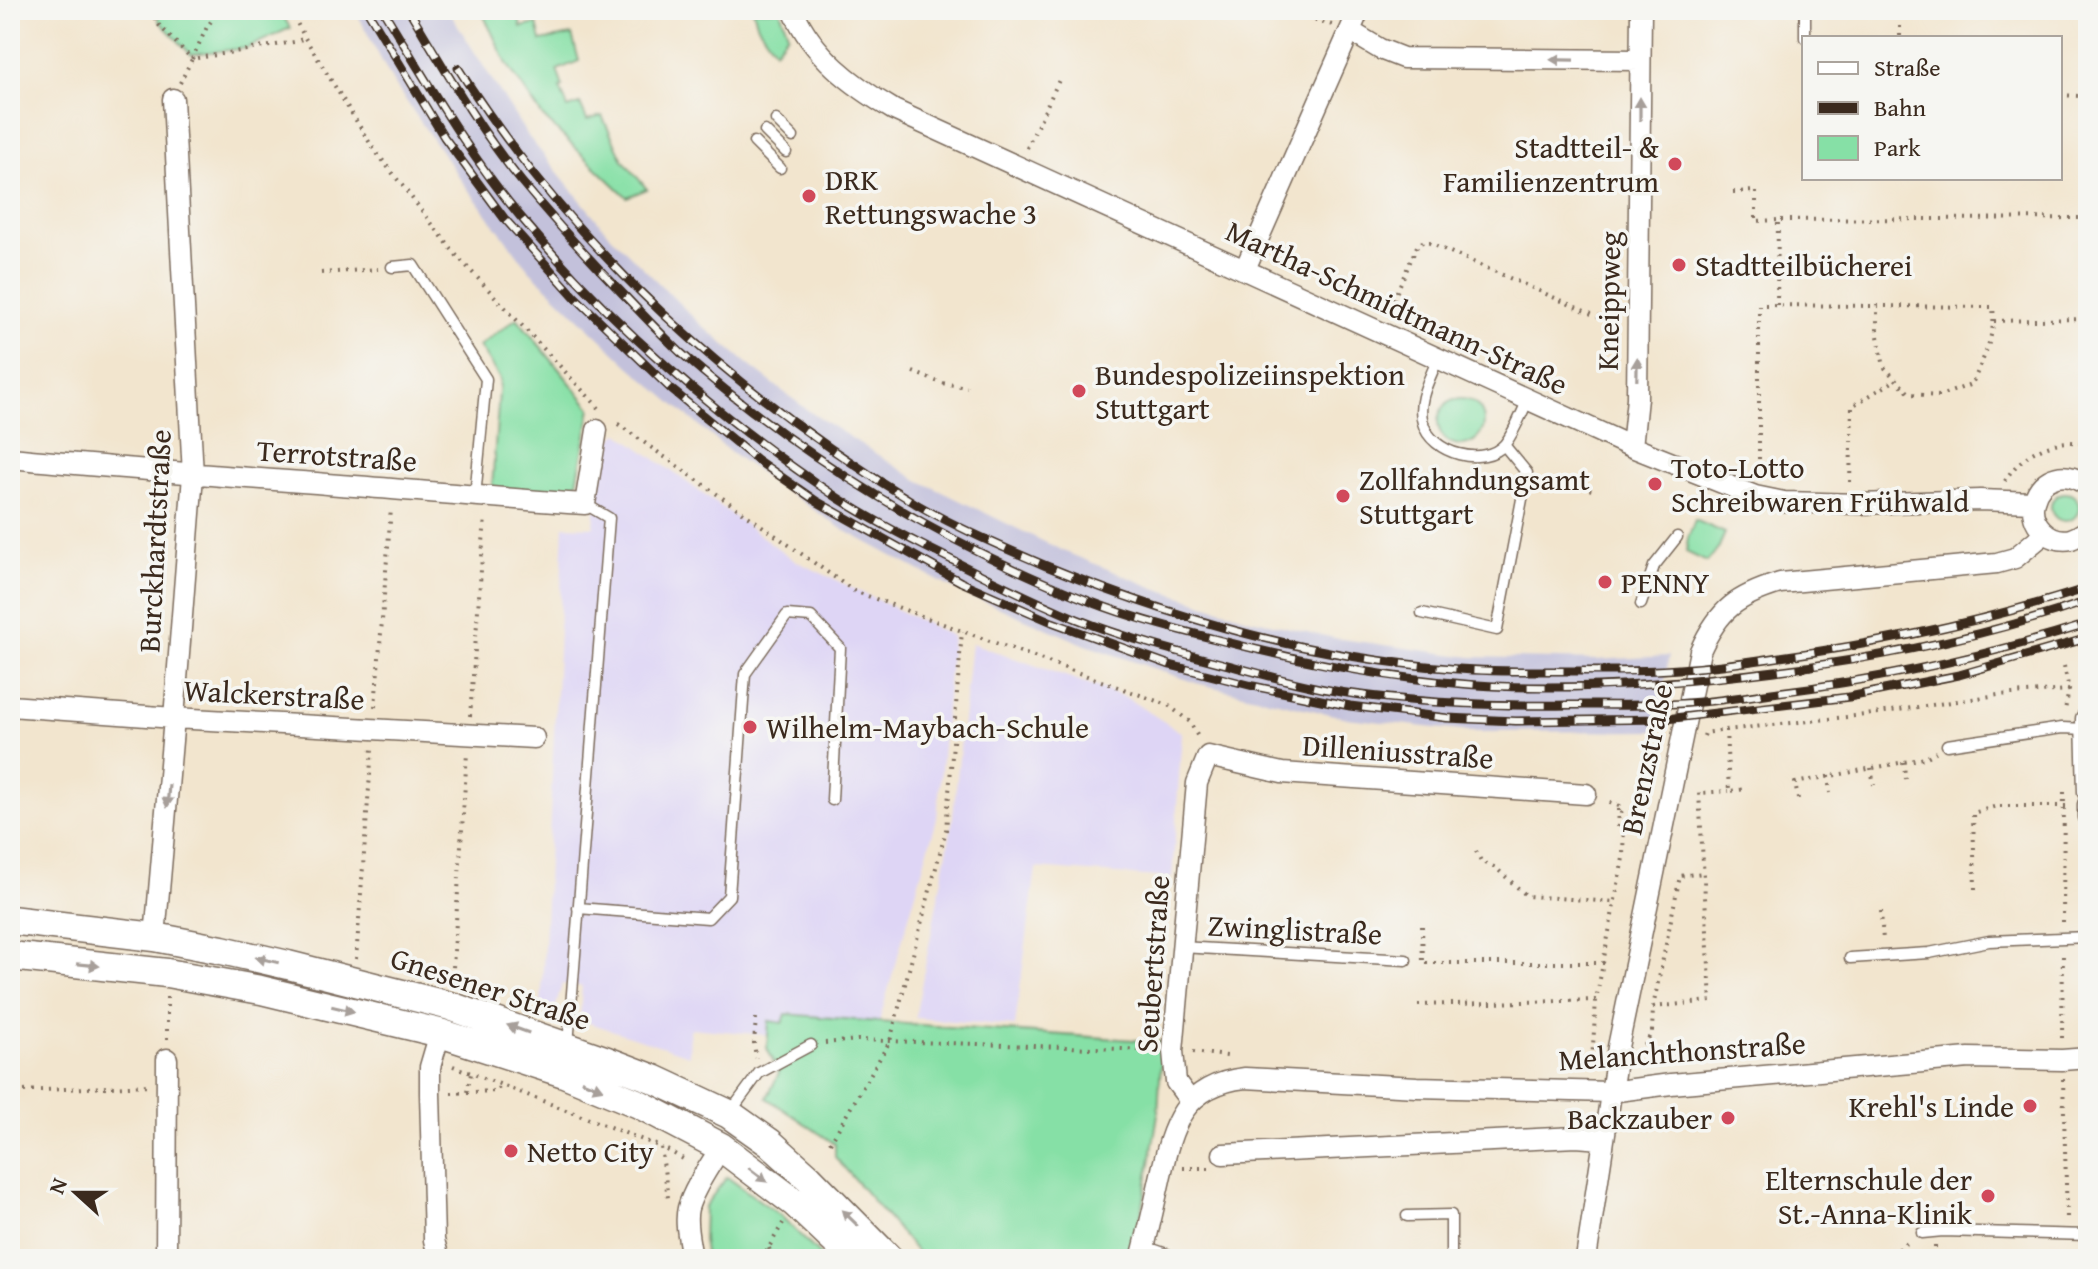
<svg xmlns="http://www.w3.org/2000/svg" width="2098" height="1269" viewBox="0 0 2098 1269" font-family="'Gentium Book Plus',serif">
	<rect width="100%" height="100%" fill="#f6f6f2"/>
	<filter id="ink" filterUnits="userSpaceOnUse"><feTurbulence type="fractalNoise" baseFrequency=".0125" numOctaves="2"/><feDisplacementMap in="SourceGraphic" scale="16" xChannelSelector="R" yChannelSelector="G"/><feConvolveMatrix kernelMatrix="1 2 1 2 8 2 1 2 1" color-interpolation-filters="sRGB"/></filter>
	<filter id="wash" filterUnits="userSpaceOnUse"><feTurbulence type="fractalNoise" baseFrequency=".006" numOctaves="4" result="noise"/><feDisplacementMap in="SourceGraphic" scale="32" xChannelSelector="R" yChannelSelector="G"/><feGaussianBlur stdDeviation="1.8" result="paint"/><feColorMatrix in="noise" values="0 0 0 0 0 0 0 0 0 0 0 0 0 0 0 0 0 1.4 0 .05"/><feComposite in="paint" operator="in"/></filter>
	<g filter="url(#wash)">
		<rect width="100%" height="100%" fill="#f2e5ce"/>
		<path fill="#ded5f5" d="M619,433l175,127 158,76 -15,182 -58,204 -92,-8 -4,9 -14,-2 -1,14 -78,-7 -1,27 -109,-35 2,-34 -20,-2 -8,29 -13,-4 23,-483 30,1 2,-29 7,-51z
			M971,643l154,54 57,36 -10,145 -136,-10 -21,158 -100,-8 37,-192z"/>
		<path fill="#c3c1db" d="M355,10h93l79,125 81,98 90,89 52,44 60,46 106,67 147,72 92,37 96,31 83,19 137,19 126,3 72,-4 -12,75 -187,1 -123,-14 -151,-35 -110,-38 -138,-59 -106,-57 -111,-76 -102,-87 -100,-96 -71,-94 -65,-94z"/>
		<path fill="#86e0a6" stroke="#608562" stroke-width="2" d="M157,10h123l10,18 -43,20 -56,6 -32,-33z
			M481,10h37l3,17 16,-3 4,17 31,-6 7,26 -22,9 6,17 -3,1 8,20 12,-4 7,16 15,-4 21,44 24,29 -20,8 -84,-80 -36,-53z
			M753,10h27l8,24 -13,16 -17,-24z
			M517,318l74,90 -16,86 -83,-6 8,-109 -21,-33z
			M1438 422a23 23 0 1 1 46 0a23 23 0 1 1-46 0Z
			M2051 507a14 14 0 1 1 28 0a14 14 0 1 1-28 0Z
			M1695,520l30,13 -7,16 -11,13 -21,-10 2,-14z
			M786,1014l93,8 283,20 -4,72 -15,92 -13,53h-207l-88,-102v-13l-68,-46 12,-25 -12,-25 2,-27 14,2z
			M727,1177l54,39 43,43h-118l-3,-19 1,-33z"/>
	</g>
	<g filter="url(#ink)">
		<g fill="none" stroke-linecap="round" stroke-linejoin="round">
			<g stroke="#7b6b5c" stroke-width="13">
				<path id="lane" d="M1805,38v-28
					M776,120l17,17
					M765,131l21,21
					M754,142l26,26
					M392,267l21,-2 73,114 -11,118
					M1438,358c-8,21 -22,43 -15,65 8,31 61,45 82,21 10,-13 16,-30 23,-44
					M1641,604l13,-38 23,-29
					M1422,613l75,17 30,-157 -23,-28
					M1947,745l115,-17 25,1
					M578,908l130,10 21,-22 16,-222 42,-59 24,2 29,31 -8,152
					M1181,947l225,13
					M1850,958l79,-5 60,-12 99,-4
					M568,1045l41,-527 -24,-14
					M729,1114l30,-41 52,-28
					M1407,1216l44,-1v44
					M1922,1233l21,-2 145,4"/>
			</g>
			<g stroke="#7b6b5c" stroke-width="23">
				<path id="street" d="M793,10c20,46 59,75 101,100l738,337 123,49 29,6 75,2 121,-4 53,2
					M1350,31l30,18 23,9 237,2
					M1245,269l114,-259
					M1632,447l5,-49 4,-388
					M10,458c127,12 254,21 382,31 64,5 129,11 193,15l12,-74
					M2088,487c-19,-18 -47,-13 -54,14 -6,22 16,43 37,38 6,-2 12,-6 17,-9
					M10,706l164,12 360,20
					M2088,718l-2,1 2,73
					M2088,805v12
					M155,937l19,-219 19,-243 -20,-376
					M1191,1102l-15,-20 -3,-31 24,-268 11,-27 74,17 304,21
					M1223,1154l353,-17 26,2
					M1143,1251l23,8
					M166,1259l1,-200
					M439,1259l-5,-19 -4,-147v-26l10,-34
					M692,1259c-2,-16 -8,-35 -4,-51 6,-21 22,-42 33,-61
					M1141,1259c7,-26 13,-53 19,-80 12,-54 23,-94 85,-101l172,9 193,5 61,-8 298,-26 93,2 26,-2
					M1586,1259l32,-212 82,-396c19,-42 37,-55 80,-68l217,-20 18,-5 30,-25"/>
			</g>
			<g stroke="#7b6b5c" stroke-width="31">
				<path id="secondary" d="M10,920l145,17 67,13 66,15 162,41 157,55 47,18 75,35 41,29 39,35 80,81
					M10,956l157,17 94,17 179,43 124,40 75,31 82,43 74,56 59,56"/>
			</g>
			<path stroke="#7b6b5c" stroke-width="4" stroke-dasharray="2 6" stroke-linecap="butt" d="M153,10l3,12 36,37 15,-32 12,-17
				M290,10l15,28 68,110 84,108 142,152
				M1293,10l11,7 28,8
				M1900,10v28
				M180,83l12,-24 102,-17 11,-4
				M2060,95l20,1
				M1027,148l32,-68
				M1733,192l23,-1v30l22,-1
				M321,273l57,-4
				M1777,305l1,-85 303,-2
				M1387,314l31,-70 7,-3 178,78 13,-21
				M1994,321l88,-2
				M913,372l28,11 26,4
				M618,424l236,167 108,40 206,74 22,17 9,17
				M1759,475v-170l234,2c3,28 -10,52 -21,77l-32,12 -30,-2 -26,-27 -7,-36v-26
				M2005,481c13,-23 38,-38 64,-39 7,0 12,2 19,0
				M1850,482l2,-76 44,-26
				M1566,484l26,6
				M2064,666l5,24 -4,20
				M375,707l16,-198
				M470,716l15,-199
				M1726,730l3,61 18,-2
				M1704,736l1,-3 21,-3 139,-15 133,-20 71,-5
				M1903,762l3,17
				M1871,768l3,17
				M1828,776l2,17
				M1798,799l-3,-16 130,-25 11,-6
				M1619,809l-1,18 4,4
				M1476,851l5,10 15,7 31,28 88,6
				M1975,889l-2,-76 24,-7h69
				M1881,911l2,30
				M2063,922l1,-135
				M1422,926l1,37h181
				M356,959l16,-211
				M452,983l15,-230
				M167,997v43
				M1418,1005l178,-5
				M1653,1007l58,-6 -12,-208 30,-2
				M756,1018l-2,25 2,15
				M2062,1038l1,-87
				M825,1043l33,-3 294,10
				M1639,1050h3l10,-18 1,-25 27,-131 23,-3
				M1193,1052l34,4 3,3
				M453,1066l208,81 7,51
				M1582,1070l10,-9 4,-61 27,-142 1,-38 -5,-14 -15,-5
				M2063,1079l4,139
				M10,1087h9l3,4 127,-6
				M467,1092l4,-18
				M451,1093l46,-2 3,-7
				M830,1143l60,-102 56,-211 16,-199
				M667,1150l20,11
				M1183,1168h27
				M1935,1246v13
				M769,1248l4,11
				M762,1259l21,-36
				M1886,1259l24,-18"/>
			<use href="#lane" stroke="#fff" stroke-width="10"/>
			<use href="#street" stroke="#fff" stroke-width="20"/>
			<use href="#secondary" stroke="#fff" stroke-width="28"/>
			<g stroke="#3b2a1e" stroke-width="9">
				<path id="rail" d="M367,10l77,127 60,81 71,79 97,93 85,70 59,41 145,81 91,40 118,43 83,21 97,20 97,12 69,3 150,-2 183,-22 110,-22 129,-37
					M383,10c43,70 84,143 137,206 89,107 202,205 318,282 33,21 69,40 104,57 45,23 89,45 135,64 48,19 101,33 151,46 41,11 84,23 126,29 75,10 142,12 217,11 33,0 67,1 99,-1 37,-1 73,-7 109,-12 105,-13 208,-36 309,-68
					M409,10c35,58 69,118 112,171 33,40 68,78 104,115 18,19 36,38 55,56 121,106 265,193 414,251 39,15 81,26 121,36 92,24 184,42 278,47 94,4 189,-3 282,-15 106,-13 212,-35 313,-70
					M458,68c115,181 277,327 460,437 40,23 84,42 126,60 128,53 264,92 403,103 37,4 74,3 111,3 41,0 81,1 121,-2 34,-2 68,-7 101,-12 105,-14 208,-37 308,-69"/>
			</g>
			<use href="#rail" stroke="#f6f6f2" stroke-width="6" stroke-dasharray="18" stroke-linecap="butt"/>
		</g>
		<defs><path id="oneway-solid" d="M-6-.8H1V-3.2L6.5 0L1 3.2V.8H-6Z" transform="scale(2)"/></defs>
		<g fill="#a79f9a">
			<use href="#oneway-solid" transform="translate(1562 60) rotate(-179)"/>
			<use href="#oneway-solid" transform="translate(1640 109) rotate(-90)"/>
			<use href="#oneway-solid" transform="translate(1637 369) rotate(-89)"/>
			<use href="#oneway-solid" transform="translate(168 796) rotate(95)"/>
			<use href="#oneway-solid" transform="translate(267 960) rotate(-167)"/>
			<use href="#oneway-solid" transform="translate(88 965) rotate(6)"/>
			<use href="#oneway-solid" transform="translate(343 1009) rotate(13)"/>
			<use href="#oneway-solid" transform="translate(518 1029) rotate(-160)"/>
			<use href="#oneway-solid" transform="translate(592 1085) rotate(22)"/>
			<use href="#oneway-solid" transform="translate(758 1175) rotate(37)"/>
			<use href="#oneway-solid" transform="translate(850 1218) rotate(-136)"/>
		</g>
	</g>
	<g fill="#d1495b" stroke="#f6f6f2" stroke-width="3">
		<circle cx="1675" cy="164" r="8"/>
		<circle cx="809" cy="196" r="8"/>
		<circle cx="1679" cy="265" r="8"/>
		<circle cx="1079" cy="391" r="8"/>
		<circle cx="1655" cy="484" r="8"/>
		<circle cx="1343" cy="496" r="8"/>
		<circle cx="1605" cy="582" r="8"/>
		<circle cx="750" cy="727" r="8"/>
		<circle cx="2030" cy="1106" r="8"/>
		<circle cx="1728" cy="1118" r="8"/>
		<circle cx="511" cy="1151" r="8"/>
		<circle cx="1988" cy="1196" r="8"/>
	</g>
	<g text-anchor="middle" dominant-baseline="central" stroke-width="7" stroke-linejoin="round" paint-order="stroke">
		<g font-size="30" fill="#3b2a1e" stroke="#f6f6f2" text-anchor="start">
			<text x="1659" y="147" text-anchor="end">Stadtteil- &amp;<tspan x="1659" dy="34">Familienzentrum</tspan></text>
			<text x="825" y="179">DRK<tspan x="825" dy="34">Rettungswache 3</tspan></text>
			<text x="1695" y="265">Stadtteilbücherei</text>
			<text x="1095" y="374">Bundespolizeiinspektion<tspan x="1095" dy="34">Stuttgart</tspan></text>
			<text x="1671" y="467">Toto-Lotto<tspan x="1671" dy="34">Schreibwaren Frühwald</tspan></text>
			<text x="1359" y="479">Zollfahndungsamt<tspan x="1359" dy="34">Stuttgart</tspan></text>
			<text x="1621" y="582">PENNY</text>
			<text x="766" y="727">Wilhelm-Maybach-Schule</text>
			<text x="2014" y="1106" text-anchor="end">Krehl's Linde</text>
			<text x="1712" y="1118" text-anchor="end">Backzauber</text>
			<text x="527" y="1151">Netto City</text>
			<text x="1972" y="1179" text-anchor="end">Elternschule der<tspan x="1972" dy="34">St.-Anna-Klinik</tspan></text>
		</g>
		<g font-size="30" fill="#3b2a1e" stroke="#f6f6f2">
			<text transform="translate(1608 301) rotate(-89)">Kneippweg</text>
			<text transform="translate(1397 307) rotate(25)">Martha-Schmidtmann-Straße</text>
			<text transform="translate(337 455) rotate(4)">Terrotstraße</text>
			<text transform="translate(154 541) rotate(-87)">Burckhardtstraße</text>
			<text transform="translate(274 694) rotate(3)">Walckerstraße</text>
			<text transform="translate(1398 751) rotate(4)">Dilleniusstraße</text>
			<text transform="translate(1646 759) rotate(-78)">Brenzstraße</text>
			<text transform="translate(1295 929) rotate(3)">Zwinglistraße</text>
			<text transform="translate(1152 964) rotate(-86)">Seubertstraße</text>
			<text transform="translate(491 988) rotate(18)">Gnesener Straße</text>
			<text transform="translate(1682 1051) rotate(-4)">Melanchthonstraße</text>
		</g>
	</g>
	<rect width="2098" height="1269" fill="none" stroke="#f6f6f2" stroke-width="40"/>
	<rect x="1802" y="36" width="260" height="144" fill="#f6f6f2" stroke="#aba49d" stroke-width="2"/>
	<rect x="1818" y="62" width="40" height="12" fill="#ffffff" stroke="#aba49d" stroke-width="2"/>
	<text x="1874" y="76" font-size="24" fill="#3b2a1e">Straße</text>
	<rect x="1818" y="102" width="40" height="12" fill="#3b2a1e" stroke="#aba49d" stroke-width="2"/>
	<text x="1874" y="116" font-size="24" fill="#3b2a1e">Bahn</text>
	<rect x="1818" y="136" width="40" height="24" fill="#86e0a6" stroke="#aba49d" stroke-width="2"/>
	<text x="1874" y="156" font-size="24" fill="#3b2a1e">Park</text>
	<g transform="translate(76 1193) rotate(291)" stroke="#f6f6f2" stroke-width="6" paint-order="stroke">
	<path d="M0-6L14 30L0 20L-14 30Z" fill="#3b2a1e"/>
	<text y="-12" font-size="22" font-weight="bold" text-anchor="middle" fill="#3b2a1e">N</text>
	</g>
</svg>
